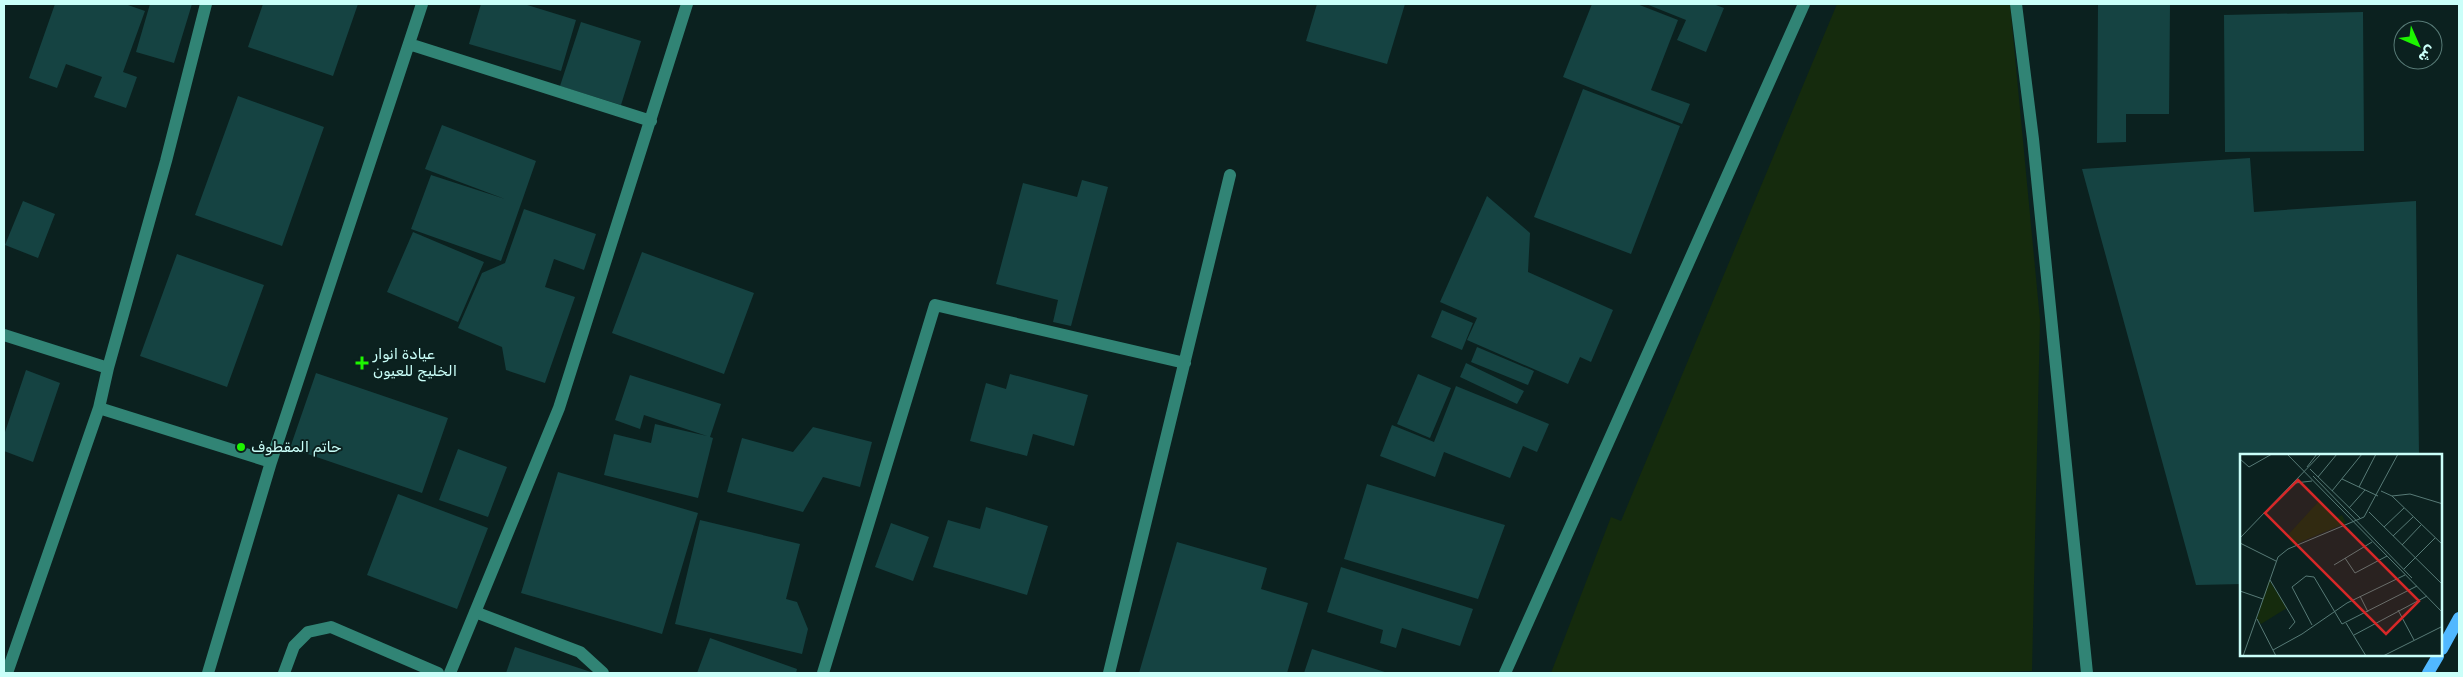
<svg xmlns="http://www.w3.org/2000/svg" width="2463" height="677" viewBox="0 0 2463 677" font-family="Rubik,'Noto Naskh Arabic',sans-serif">
	<rect width="100%" height="100%" fill="#0b211f"/>
	<path fill="#152b0d" d="M1837,4h173l30,316 -8,351 -75,2h-406l60,-156 10,4z"/>
	<path fill="#154342" d="M55,4h70l20,7 -22,61 14,5 -11,31 -32,-11 8,-20 -36,-13 -9,24 -28,-10z
		M150,4h42l-18,59 -38,-11z
		M263,4h95l-25,72 -85,-29z
		M481,4h43l52,16 -15,51 -92,-27z
		M1317,4h88l-18,60 -81,-23z
		M1592,4h45l41,16 -27,70 39,14 -8,20 -119,-47z
		M1646,4h67l11,4 -18,44 -29,-12 9,-20z
		M2098,4h72l-1,110h-43v28l-29,1z
		M2363,12l1,139 -139,1 -1,-137z
		M581,22l60,19 -20,64 -61,-19z
		M1583,89l97,37 -49,128 -97,-37z
		M238,96l86,31 -42,119 -87,-31z
		M442,125l94,36 -35,100 -90,-32 20,-54 74,24 -80,-30z
		M2250,158l4,54 162,-11 3,255h-177v128l-46,1 -114,-416z
		M1082,180l26,7 -37,139 -18,-4 5,-22 -62,-16 27,-101 54,14z
		M1487,196l43,37 -2,39 85,38 -22,52 -11,-5 -12,27 -101,-44 10,-22 -37,-16z
		M23,201l32,13 -17,44 -33,-13z
		M524,209l72,25 -12,36 -30,-11 -9,28 30,10 -30,86 -39,-13 -4,-23 -44,-19 24,-55 23,-10z
		M413,232l71,30 -26,60 -71,-30z
		M642,252l112,41 -30,81 -112,-41z
		M177,254l87,31 -37,102 -87,-31z
		M1442,310l31,13 -11,27 -31,-13z
		M1477,347l57,24 -6,14 -57,-23z
		M1466,363l58,28 -7,13 -57,-27z
		M26,370l34,13 -27,79 -29,-11v-16z
		M316,373l132,45 -26,75 -132,-45z
		M1010,374l78,21 -14,51 -41,-12 -6,22 -57,-15 16,-58 20,6z
		M1418,374l33,14 -21,50 -33,-14z
		M630,375l91,29 -11,33 3,1 -15,60 -94,-23 10,-41 37,9 4,-19 52,12 -63,-21 -4,14 -25,-9z
		M1456,386l93,38 -12,28 -14,-6 -13,32 -66,-26 -9,25 -55,-21 12,-31 42,17z
		M813,427l59,15 -12,45 -37,-10 -20,35 -76,-20 15,-54 51,14z
		M458,449l49,18 -19,50 -49,-17z
		M558,472l140,41 -36,121 -141,-41z
		M1367,484l138,41 -27,74 -134,-40z
		M398,494l90,34 -31,81 -90,-34z
		M986,507l62,19 -21,69 -94,-28 15,-47 32,9z
		M700,520l100,24 -14,55 11,3 11,27 -6,25 -127,-30z
		M891,523l38,14 -16,44 -38,-14z
		M1177,542l90,26 -6,21 47,14 -21,70h-148z
		M1341,567l132,42 -13,37 -58,-18 -6,20 -16,-5 3,-13 -56,-18z
		M710,638l87,31 -1,4h-99z
		M515,647l79,26h-88z
		M1312,649l76,24h-84z"/>
	<g fill="none" stroke-linecap="round" stroke-linejoin="round">
		<path stroke="#318475" stroke-width="12" d="M2016,4l17,135 54,534
			M409,44l242,77
			M4,335l104,33
			M99,408l172,54
			M475,612l105,40 23,21
			M7,673l92,-265 9,-40 58,-207 40,-157
			M208,673l63,-211 151,-458
			M284,673l10,-27 14,-14 23,-5 107,46
			M450,673l109,-265 128,-404
			M823,673l112,-368 250,58
			M1109,673l121,-498
			M1505,673l299,-669"/>
		<path stroke="#51b8ff" stroke-width="12" d="M2442,649l17,-31
			M2428,673l10,-17"/>
	</g>
	<g fill="#1df500" stroke="#0b211f" stroke-width="2">
		<path d="M359.5 355.5h5v5h5v5h-5v5h-5v-5h-5v-5h5z"/>
		<circle cx="241" cy="447" r="5"/>
	</g>
	<g text-anchor="middle" dominant-baseline="central" stroke-width="4" stroke-linejoin="round" paint-order="stroke">
		<g font-size="15" fill="#cafff9" stroke="#0b211f" text-anchor="start">
			<text x="373" y="354">عيادة انوار<tspan x="373" dy="17">الخليج للعيون</tspan></text>
			<text x="251" y="447">حاتم المقطوف</text>
		</g>
	</g>
	<g transform="translate(2240 454)">
		<rect width="202" height="202" fill="#0b211f"/>
		<path d="M79,47l17,17 6,-3 4,8 -53,22 -6,-9zM29,126l18,28 -26,16 -4,-6z" fill="#152b0d"/>
		<path fill="none" stroke="#577a76" stroke-width="1" d="M47,0l156,159M0,5l9,8 23,-13M67,13l10,-13M70,15l51,50M73,22l99,102M78,23l19,-23M102,25l36,17M55,29l17,-2M119,33l17,-33M92,37l30,-37M141,37l11,5 18,-2 33,10M152,42l51,49M109,54l16,-18M129,58l74,73M144,73l20,-19M153,82l20,-19M0,84l81,-84M0,89l36,18M162,91l19,-20M105,104l10,15 32,-17M94,111l38,-23M164,115l31,-31M30,126l25,42 -6,7M0,137l23,8M120,142l8,16M158,156l16,30M17,165l19,37M106,169l20,33M72,171l-20,-38 14,-11 8,1 28,47 75,-38M114,181l73,-39M33,196l29,-16 45,-31 58,-28M3,202l35,-99 10,-8 76,-32 34,-63M143,202l60,-30"/>
		<path fill="#d62828" fill-opacity="0.15" stroke="#d62828" stroke-width="2.5" d="M58,26l121,121 -33,33 -121,-121z"/>
		<rect width="202" height="202" fill="none" stroke="#cafff9" stroke-width="2.5"/>
	</g>
	<rect width="2463" height="677" fill="none" stroke="#cafff9" stroke-width="10"/>
	<g transform="translate(2418 45) rotate(135)"><circle r="24" fill="#0b211f" stroke="#577a76"/>
	<path d="M0-4L9 19L0 12L-9 19Z" fill="#1df500"/>
	<text y="-8" font-size="14" font-weight="bold" text-anchor="middle" fill="#cafff9">ش</text>
	</g>
</svg>
